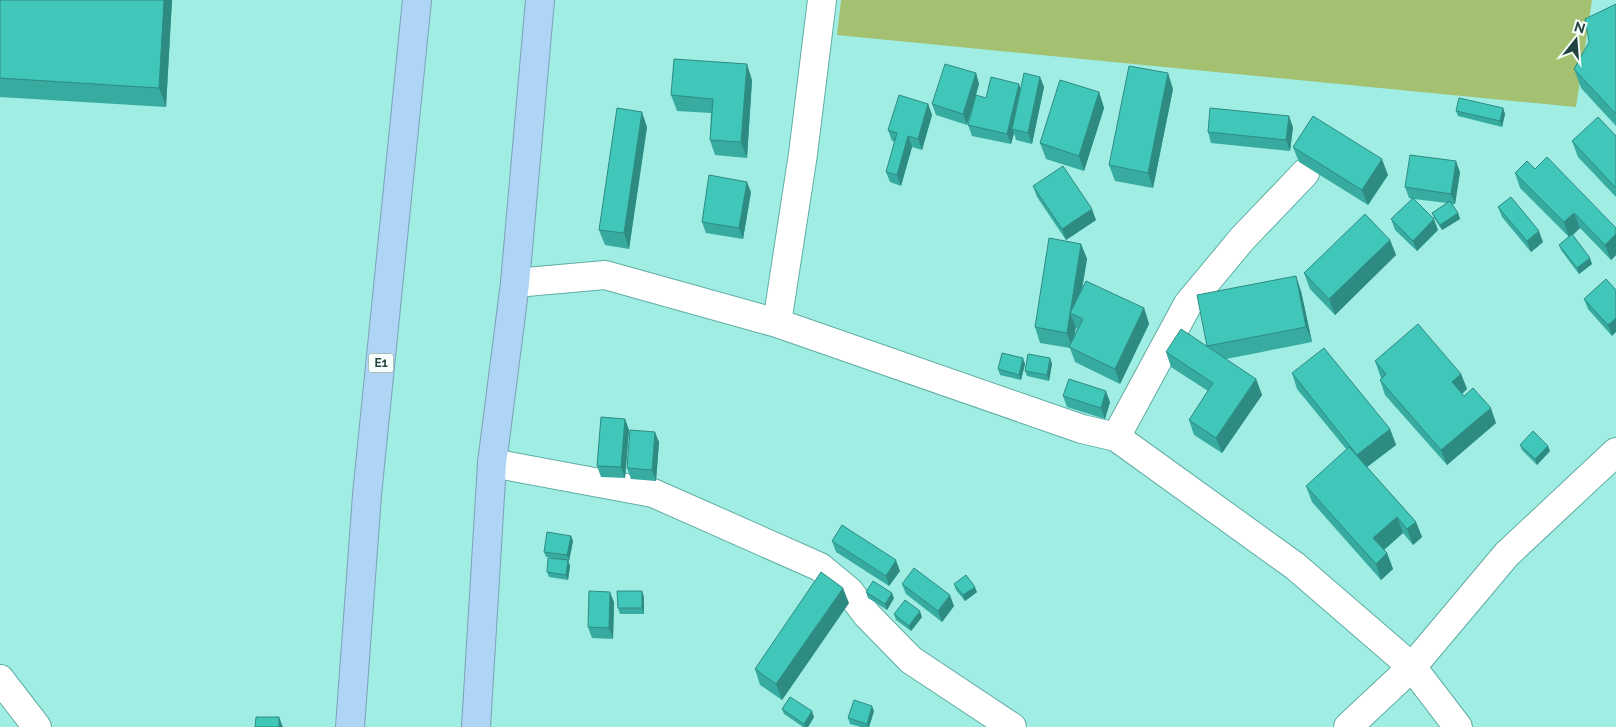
<svg xmlns="http://www.w3.org/2000/svg" width="1616" height="727" viewBox="0 0 1616 727" font-family="Raleway,sans-serif">
	<rect width="100%" height="100%" fill="#9fede3"/>
	<path fill="#a4c172" d="M841,0h751l-16,107 -739,-72z"/>
	<g fill="none" stroke-linecap="round" stroke-linejoin="round">
		<g stroke="#60ada3" stroke-width="30">
			<path id="minor" d="M515,283l90,-8 172,48 305,106 34,8 179,129 117,101 46,60
				M777,323l26,-169 19,-154
				M1116,437l72,-133 54,-65 63,-66
				M492,463l161,30 167,74 29,24 18,24 44,45 101,67
				M0,679l37,48
				M1348,727l64,-60 95,-113 109,-102"/>
		</g>
		<g stroke="#7da1b6" stroke-width="30">
			<path id="highway" d="M350,727l17,-232 50,-495
				M476,727l16,-264 23,-180 25,-283"/>
		</g>
		<use href="#minor" stroke="#fff" stroke-width="28"/>
		<use href="#highway" stroke="#aed4f6" stroke-width="28"/>
	</g>
	<path fill="#38aba0" fill-rule="evenodd" d="M0,0h172l-6,107 -166,-10z
		M1616,4v122l-35,-38 -7,-19z
		M976,73l3,11 -3,11 10,3 33,-14 1,5 20,-12 4,10 -12,57 -16,-4 -2,-7 -3,11 -39,-8 -4,-11 8,-28 -9,28 -31,-10 -4,-11z
		M752,80l-5,78 -32,-3 -5,-15 1,-27 -34,-2 -6,-16z
		M1173,89l-20,99 -38,-7 -6,-16z
		M1099,92l5,16 -20,63 -38,-12 -6,-16z
		M928,104l4,11 -10,35 -10,-3 -11,39 -11,-4 -4,-10 9,-30 -3,-1 -4,-11z
		M1503,108l2,6 -3,13 -44,-11 -2,-5z
		M647,127l-18,122 -24,-4 -6,-15z
		M1293,127l-3,24 -79,-8 -3,-11z
		M1616,136v61l-38,-40 -6,-16z
		M1293,147l95,28 -20,30 -69,-43z
		M1535,169l81,59v27l-5,5 -31,-32 -7,7 19,29 -13,10 -18,-24 -2,-5 10,-8 -49,-49 -5,-15z
		M1460,172l-5,32h-3l6,9 2,6 -18,11 -8,-12 -2,-5 15,-10 -33,-4 24,31 -21,21 -22,-21 -4,-11 21,-20 -3,-1 -4,-11z
		M1033,186l63,34 -30,20 -29,-43z
		M751,192l-8,47 -37,-6 -4,-11z
		M1498,207l45,35 -12,10 -29,-35z
		M1390,240l6,15 -61,60 -25,-26 -6,-16z
		M1081,244l6,15 -5,31 62,18 5,16 -29,60 -45,-22 -5,-14 -30,-5 -5,-16zM1076,327l1,2 -3,7z
		M1606,279l6,57 -24,-27 -4,-10z
		M1301,291l11,51 -86,17 30,20 6,16 -40,58 -28,-18 -5,-15 19,-29 -37,-24 -5,-15 41,-6z
		M1050,358l2,6 -3,17 -22,-5 -2,-5z
		M1375,361l86,13 6,15 -5,5 34,29 -49,42 -62,-70 -5,-15 1,-2z
		M1025,364l-4,16 -21,-5 -2,-6z
		M1292,373l98,56 6,16 -29,22 49,55 6,15 -9,8 -10,-12 -19,17 3,3 6,16 -12,11 -69,-78 -6,-16 41,-36 -50,-61z
		M1063,396l47,6 -5,17 -38,-12z
		M625,419l4,11 -4,48 -24,-1 -4,-11z
		M659,442l-3,39 -25,-2 -4,-11z
		M1520,445l30,6 -13,14 -15,-15z
		M571,536l2,5 -4,20h-1l2,5 -2,14 -19,-3 -2,-5 18,-12 -19,-3 -2,-5z
		M832,541l68,30 -11,15 -53,-34z
		M902,584l52,22 -12,16 -36,-28z
		M954,584l23,8 -12,9 -9,-11z
		M866,592l28,6 -7,12 -19,-12z
		M644,597v17h-24l-2,-6z
		M614,602l-1,37 -21,-1 -4,-11z
		M849,603l-67,97 -22,-15 -5,-16z
		M894,614l28,3 -11,14 -15,-11z
		M782,709l32,8 -6,10h-5l-19,-13z
		M874,711l-5,16h-8l-11,-3 -2,-6z"/>
	<path fill="#2e8b82" d="M164,0h8l-6,107 -7,-19z
		M747,64l5,16 -5,78 -6,-16z
		M976,73l3,11 -12,41 -4,-11z
		M1168,73l5,16 -20,99 -5,-15z
		M1040,77l4,10 -12,57 -4,-11z
		M1019,84l4,11 -11,34 2,4 -3,11 -4,-10z
		M1099,92l5,16 -20,63 -5,-15z
		M928,104l4,11 -10,35 -4,-11z
		M1503,108l2,6 -3,13 -2,-6z
		M642,112l5,15 -18,122 -5,-16z
		M1289,116l4,11 -3,24 -4,-11z
		M908,136l4,11 -11,39 -4,-11z
		M1382,159l6,16 -20,30 -6,-15z
		M1456,161l4,11 -5,32 -4,-10z
		M747,182l4,10 -8,47 -4,-11z
		M1092,209l4,11 -30,20 -4,-11z
		M1458,213l2,6 -18,11 -2,-5z
		M1574,213l6,15 -11,10 -5,-16z
		M1434,219l4,11 -21,21 -4,-10z
		M1539,231l4,11 -12,10 -4,-11z
		M1616,234v21l-5,5 -6,-15z
		M1390,240l6,15 -61,60 -6,-16z
		M1081,244l6,15 -10,58 -7,-4 6,14 -4,21 -5,-15z
		M1590,258l2,6 -13,10 -2,-6z
		M1296,276l5,15 11,51 -6,-15z
		M1144,308l5,16 -29,60 -5,-15z
		M1616,318v14l-4,4 -4,-11z
		M1023,358l2,6 -4,16 -2,-5z
		M1050,358l2,6 -3,17 -2,-6z
		M1461,374l6,15 -10,9 -5,-16z
		M1256,379l6,16 -40,58 -6,-15z
		M1106,391l4,11 -5,17 -4,-11z
		M1491,408l5,15 -49,42 -6,-15z
		M625,419l4,11 -4,48 -4,-11z
		M1390,429l6,16 -33,25 -6,-15z
		M655,432l4,10 -3,39 -4,-11z
		M1548,446l2,5 -13,14 -2,-6z
		M1397,517l6,16 -24,21 -6,-16z
		M1416,522l6,15 -9,8 -6,-16z
		M571,536l2,5 -4,20 -2,-6z
		M1387,553l6,16 -12,11 -5,-16z
		M568,560l2,6 -2,14 -2,-5z
		M896,560l4,11 -11,15 -3,-10z
		M975,587l2,5 -12,9 -2,-6z
		M843,588l6,15 -67,97 -6,-16z
		M642,591l2,6v17l-2,-6z
		M610,592l4,10 -1,37 -4,-11z
		M892,593l2,5 -7,12 -2,-6z
		M950,595l4,11 -12,16 -4,-11z
		M920,611l2,6 -11,14 -2,-5z
		M872,706l2,5 -5,16h-1l-1,-3z
		M812,711l2,6 -6,10h-2l-2,-3z
		M279,717l4,10h-4z"/>
	<path fill="#41c7ba" stroke="#2e8b82" d="M0,0h164l-5,88 -159,-10z
		M1616,4v110l-42,-45 15,-27 -4,-23z
		M674,59l73,5 -6,78 -31,-2 3,-41 -42,-4z
		M945,64l31,9 -13,41 -31,-10z
		M1129,66l39,7 -20,100 -39,-8z
		M1024,73l16,4 -12,56 -16,-4z
		M991,77l28,7 -12,50 -39,-9 8,-30 10,3z
		M1060,80l39,12 -20,64 -39,-13z
		M899,95l29,9 -10,35 -10,-3 -11,39 -11,-3 11,-39 -9,-3z
		M1459,98l44,10 -3,13 -44,-10z
		M617,108l25,4 -18,121 -25,-3z
		M1210,108l79,8 -3,24 -78,-8z
		M1313,116l69,43 -20,31 -69,-43z
		M1598,117l18,19v52l-44,-47z
		M1410,155l46,6 -5,33 -46,-7z
		M1547,157l69,71v6l-11,11 -31,-32 -10,9 -49,-49 12,-12 8,8z
		M1063,166l29,43 -30,20 -29,-43z
		M709,175l38,7 -8,46 -37,-6z
		M1511,197l28,34 -12,10 -29,-34z
		M1413,198l21,21 -21,22 -22,-22z
		M1450,201l8,12 -18,12 -8,-12z
		M1365,214l25,26 -61,59 -25,-26z
		M1572,234l18,24 -13,10 -18,-23z
		M1049,238l32,6 -14,89 -32,-6z
		M1296,276l10,51 -99,19 -10,-51z
		M1606,279l10,11v28l-8,7 -24,-26z
		M1086,281l58,27 -29,61 -46,-22 14,-28 -13,-6z
		M1418,324l43,50 -9,8 12,14 9,-8 18,20 -50,42 -61,-70 6,-6 -11,-13z
		M1181,329l75,50 -40,59 -27,-18 24,-37 -47,-31z
		M1324,348l66,81 -33,26 -65,-82z
		M1002,353l21,5 -4,17 -21,-6z
		M1028,354l22,4 -3,17 -22,-4z
		M1069,379l37,12 -5,17 -38,-12z
		M601,417l24,2 -4,48 -24,-1z
		M630,430l25,2 -3,38 -25,-2z
		M1533,431l15,15 -13,13 -15,-14z
		M1349,447l67,75 -9,7 -10,-12 -24,21 14,15 -11,11 -70,-78z
		M842,525l54,35 -10,16 -54,-35z
		M547,532l24,4 -4,19 -23,-3z
		M548,558l20,2 -2,15 -19,-3z
		M914,568l36,27 -12,16 -36,-27z
		M821,572l22,16 -67,96 -21,-15z
		M966,575l9,12 -12,8 -9,-11z
		M873,581l19,12 -7,11 -19,-12z
		M589,591l21,1 -1,36 -21,-1z
		M617,591h25v17h-24z
		M905,600l15,11 -11,15 -15,-12z
		M790,697l22,14 -8,13 -22,-15z
		M854,700l18,6 -5,18 -19,-6z
		M256,717h23v10h-24z"/>
	<g text-anchor="middle" dominant-baseline="central" stroke-width="4" stroke-linejoin="round" paint-order="stroke">
		<rect fill="#f7fffd" stroke="#627b78" stroke-width="1" x="368.5" y="353.5" width="25" height="19" rx="4"/>
		<g font-size="12" font-weight="bold" fill="#22433f">
			<text x="381" y="363">E1</text>
		</g>
	</g>
	<g transform="translate(1576 40) rotate(17)" stroke="#f7fffd" stroke-width="4" paint-order="stroke">
	<path d="M0-4L9 19L0 12L-9 19Z" fill="#22433f"/>
	<text y="-8" font-size="14" font-weight="bold" text-anchor="middle" fill="#22433f">N</text>
	</g>
</svg>
